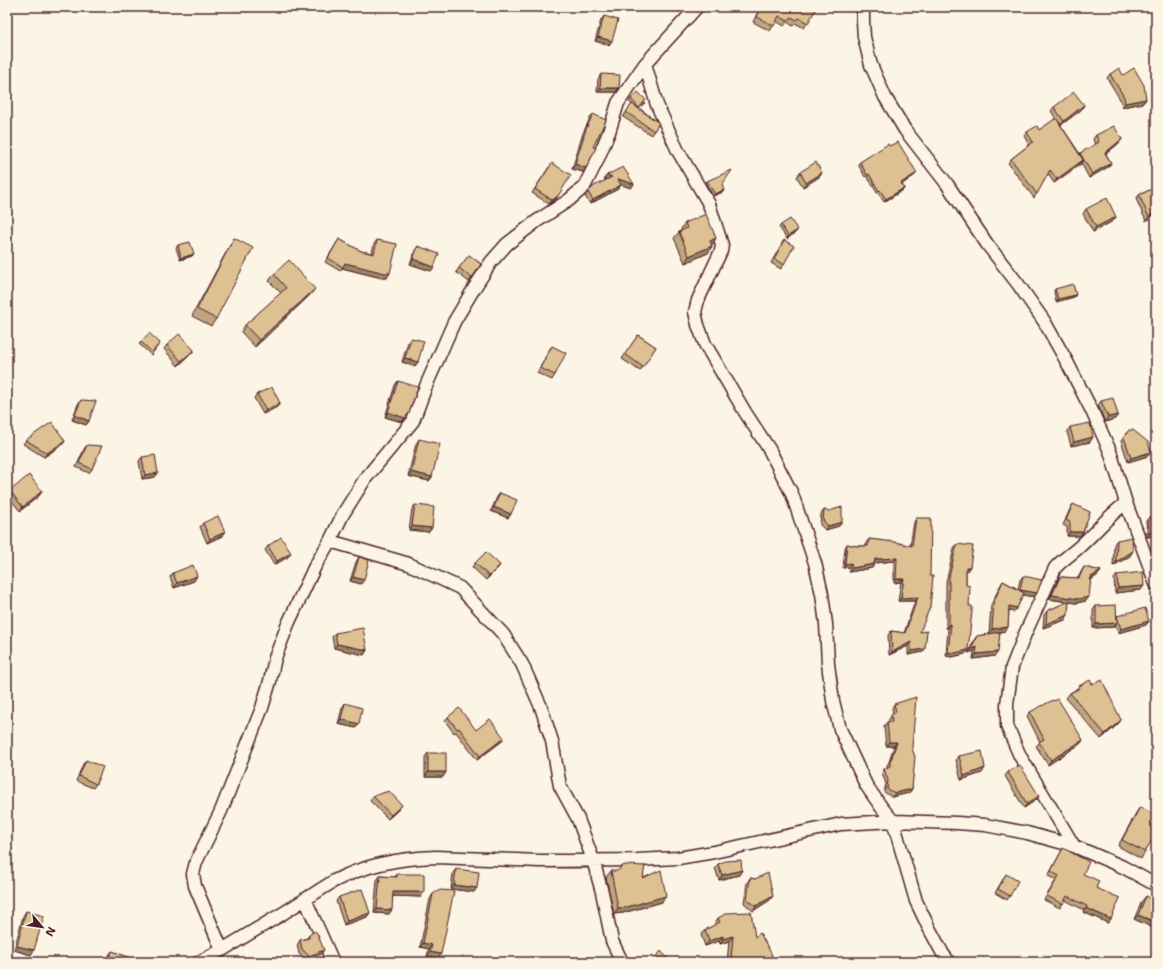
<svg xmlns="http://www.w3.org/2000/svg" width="1163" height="969" viewBox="0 0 1163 969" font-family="'Shantell Sans',sans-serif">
	<rect width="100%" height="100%" fill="#fcf5e5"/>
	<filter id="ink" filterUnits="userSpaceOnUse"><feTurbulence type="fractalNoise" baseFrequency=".025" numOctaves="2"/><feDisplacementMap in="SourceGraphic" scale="8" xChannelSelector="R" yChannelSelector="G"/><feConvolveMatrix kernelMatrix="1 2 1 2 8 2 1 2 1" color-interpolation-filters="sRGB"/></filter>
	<g filter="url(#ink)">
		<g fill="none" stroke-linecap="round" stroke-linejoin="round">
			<g stroke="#4a1f2b" stroke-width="15">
				<path id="street" d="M863,7v14l1,16 7,28 14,32 20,33 42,54 40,60 31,40 26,37 23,41 24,47 19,42 16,52 30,81
					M645,64l12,41 11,24 10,22 31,53 13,41 -1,6 -23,49 -3,12 3,13 7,19 40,68 24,37 23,45 23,69 7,31 4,30 2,40 5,37 7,28 26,56 16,23 11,13 23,80 12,25 15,28 6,8
					M330,541l79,23 51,24 43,46 19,30 19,43 11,34 8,45 18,33 15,41 9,32 10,49 10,21
					M1074,846l-54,-90 -13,-30v-22l5,-37 13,-33 30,-66c7,-8 15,-13 23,-20 17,-15 30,-32 48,-45
					M305,899l28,63
					M222,950l-27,-64 -2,-12 3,-12 25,-51 41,-103 8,-27 5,-23 13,-34 27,-58 15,-25 13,-27 22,-35 48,-58 13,-35 28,-64 19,-32 18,-28 16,-18 30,-23 32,-21 15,-13 13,-26 12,-29 9,-29 27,-39 52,-57
					M199,962l23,-12 60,-36 52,-33c31,-16 67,-23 102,-24l104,4 97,-1 41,-2 36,-6 127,-28 52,-3 64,2 28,2 42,8 47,13 49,21 33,18"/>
			</g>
			<use href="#street" stroke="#fcf5e5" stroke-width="12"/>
		</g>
		<path fill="#bfa67e" stroke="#4a1f2b" d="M760,7h57l-13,21 -9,-5 -2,3 -6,-4 -3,4 -8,-5 -6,10 -17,-9z
			M604,16l5,29 -14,-4 6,-21z
			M601,74l18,14 -3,4h-19l1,-13z
			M1110,74l13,1 23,24 -3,4 -21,4 -1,-6 -14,-23z
			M631,99l14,4 -6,5 20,15 -8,12 -28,-18 9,-13 -3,-2z
			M1084,105l-3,5 -20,15 -3,-4 22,33 15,-9 -2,-6 3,-4 26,4 -3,4 -13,11 5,9 -3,4 -19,11 -8,-15 -27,20 -6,-9 -14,24 -26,-35 3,-4 18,-14 -5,-9 3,-4 12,-2 17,-11 -5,-8 3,-4z
			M593,114v33l-10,25 -11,-3 11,-36 7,-15z
			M889,146l28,27 -2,2 -13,9 2,4 -1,2 -19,12 -6,-9h-1l-10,-17 -2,1 -7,-13 2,-2z
			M549,167l9,29 -3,4 -6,4 -17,-11z
			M800,172l22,1 -3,4 -16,10 -6,-10z
			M607,175l27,9 -3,4 -10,-4 -3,5 -28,15 -5,-8 3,-4 18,-12 -2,-1z
			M707,181l15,4 1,7 -10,4 -7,-12z
			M1156,187v26l-10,8 -10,-22 3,-4z
			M1086,209l30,8 -3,4 -20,11 -10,-18z
			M685,223l27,22h-1l1,1 -4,7 -23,10 -11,-25 5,-6 2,-1v-2z
			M781,225l15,7 -9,7 -8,-12z
			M234,238l-18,81 -5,7 -19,-10 38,-71z
			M339,239l22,12 11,2 2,-9 3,-4 10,38h-5l-40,-10 -2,3 -15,-9z
			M784,240v24l-3,5 -10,-6 10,-18z
			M178,245l16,9 -2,2 -12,4 -4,-12z
			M418,246l16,21 -3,4 -21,-7 5,-14z
			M469,255l12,9 -12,18 -13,-10z
			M274,274l36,21 -55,52 -14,-15 4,-7 36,-32 -12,-12z
			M1055,289l21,6 -2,2 -18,5 -2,-11z
			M638,335l18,12 -16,24 -18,-12z
			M411,338l7,24 -3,4 -13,-4 6,-20z
			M141,342l19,1 -9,12 -12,-11z
			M167,345l27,5 -3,4 -13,12 -14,-17z
			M552,346l3,29 -3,5 -15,-7 12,-23z
			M398,381l11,32 -7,9 -17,-5 10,-32z
			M257,394l23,9 -3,4 -14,7 -9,-16z
			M81,400l8,21 -3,4 -14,-5 6,-16z
			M1101,401l14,18 -10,3 -7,-17z
			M1070,427l20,15 -19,4 -4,-14z
			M1129,430l22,22 -3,4 -20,6 -7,-21z
			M419,439l13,38 -3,4 -21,-5 8,-32z
			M26,440l39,1 -3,4 -18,12 -21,-13z
			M87,445l5,24 -3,4 -13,-6 8,-18z
			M142,457l16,16 -3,4 -13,2 -3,-18z
			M10,491h32l-3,5 -19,15 -13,-16z
			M500,493l11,21 -3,4 -17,-7 6,-14z
			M1073,504l10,28 -3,4h-13v-9l-4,-2 7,-16z
			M415,505l14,27 -20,-2 3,-21z
			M824,510l18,12 -3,4 -14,4 -5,-5 1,-11z
			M1149,517h7v19l-9,1 -1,-16z
			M916,518l4,114 3,20 -15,3v-9l-19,9 -1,-20 3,-4 13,2 11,-32h-17l3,-19 -7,1v-22l-19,2 -3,5 -23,4v-5l-6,1 2,-20 2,-4 9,2h10v-3l3,-4 41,7 4,-24z
			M203,523l22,9 -3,4 -15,7 -7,-16z
			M1117,540l13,16 -17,10 1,-22z
			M957,544l13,23 -4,4v14l3,21 -1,44 -3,4 -13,3 -6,-1 2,-28h-2v-46l8,-34z
			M268,546l20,11 -14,8 -9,-15z
			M359,557l2,27 -11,-3 6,-19z
			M475,563l25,2 -3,4 -11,11 -14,-13z
			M1084,567l17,4 -3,4 -7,5 -5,21 -10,2 -7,-1 -4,18 -22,8 1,-13 3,-4 20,-9 -18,-3 8,-18 3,-4 18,1 3,-6z
			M173,573l21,8 -20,7 -4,-11z
			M1117,575l24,15 -26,3 -1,-14z
			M1023,576l14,17 -3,4 -11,-2 -6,13 -3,4 -5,-1 -1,16 -3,4 -5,1 -5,24 -22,3 1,-8 -6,2 6,-13 3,-4 12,-2 2,-29 9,-19 3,-5 15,8 2,-9z
			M1096,606l20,12 1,-2 32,5 -3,4 -28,8 -3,-9 -1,3 -21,1v-18z
			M335,633l32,17 -3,5 -30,-7 -2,-11z
			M1092,684l29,36 -4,5 -16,14 -35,-41 4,-5 5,-3 4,-4z
			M345,703l11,25 -18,-4 4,-16z
			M894,704l18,44v41l-3,4 -17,4 -8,-5 2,-8 -4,-11 2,-4 3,-1v-3l2,-3 5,-16h-8l-2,-20 3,-4h2v-3l4,-5 -1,-6z
			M1030,712l53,28 -3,4 -32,21 -12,-19 4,-4 -13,-26z
			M448,717l53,25 -24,18 -21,-28 -2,1 -9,-12z
			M428,753l18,19 -3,5h-18v-20z
			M959,756l23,17 -21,7 -5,-20z
			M86,760l10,24 -3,4 -17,-7 7,-17z
			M1008,772l31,24 -3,4 -12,8 -19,-32z
			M373,796l26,13 -11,10 -18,-18z
			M1140,807l5,45 -4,7 -23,-13 18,-33z
			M1063,848l20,26 13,14 12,35 -25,-11 1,-2 -19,-10 -5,8 -16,-8 12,-20 -8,-4z
			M718,864l24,6 -3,5 -20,5 -4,-12z
			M456,869l18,23 -23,-3 2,-16z
			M611,871l55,25 -4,6 -39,11 -9,1 -8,-37z
			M397,874l27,18 -3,5 -28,-1 -4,18 -15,-1 3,-33 3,-4 15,1z
			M1006,874l4,22 -3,4 -12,-7z
			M750,878l5,1 15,21 -17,11 -9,-8 3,-20z
			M433,894l5,64 -11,-2 2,-7 -9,-2 10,-48z
			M1146,896l10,5v28l-22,-10 8,-18z
			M339,897l28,20 -23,8 -8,-24z
			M26,911l5,44 -17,-5 9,-34z
			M718,918l37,19 14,24 -2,1h-40l2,-21 -9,3 -1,-3 -14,5 -4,-11 4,-5 10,-5v-2z
			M309,935l12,19 -15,6 -7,-6 -2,-9 3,-5 7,-2z
			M112,951l28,11h-34l3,-7z
			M1156,954v8h-3z"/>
		<path fill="#9b8766" stroke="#4a1f2b" d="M598,37l14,4 -3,4 -14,-4z
			M600,88h19l-3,4h-19z
			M1146,99l-3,4 -21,4 3,-4z
			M1084,105l-3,5 -20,15 3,-4z
			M1122,139l-3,4 -17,14 3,-4z
			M1083,160l-2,4 -27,19 3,-4z
			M1111,163l-3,4 -19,11 3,-4z
			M575,164l11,4 -3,4 -11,-3z
			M822,173l-3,4 -16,10 3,-4z
			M917,173l-2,2 -15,11 1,-3z
			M607,175l5,2 -3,4 -5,-2z
			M618,179l16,5 -3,4 -16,-5z
			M621,185l-3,4 -28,15 3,-4z
			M904,188l-1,2 -19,12 2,-3z
			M724,190l-1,2 -10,4 2,-2z
			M558,196l-3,4 -6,4 3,-4z
			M1156,211v2l-10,8 3,-4z
			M1116,217l-3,4 -20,11 3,-5z
			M798,230l-2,2 -9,7 1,-3z
			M716,238l-4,7 -7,3 5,-7z
			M712,246l-4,7 -23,10 4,-7z
			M194,254l-2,2 -12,4 1,-2z
			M413,259l21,8 -3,4 -21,-7z
			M345,263l45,10 -3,5h-5l-40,-10z
			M315,289l-5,6 -55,52 4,-7z
			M1076,295l-2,2 -18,5 2,-3z
			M194,350l-3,4 -13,12 3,-5z
			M405,358l13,4 -3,4 -13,-4z
			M280,403l-3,4 -14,7 3,-4z
			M388,412l21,1 -7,9 -17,-5z
			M75,415l14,6 -3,4 -14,-5z
			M1118,415l-3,4 -10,3 3,-5z
			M1093,437l-3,5 -19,4 3,-4z
			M65,441l-3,4 -18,12 3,-4z
			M1151,452l-3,4 -20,6 3,-4z
			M411,472l21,5 -3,4 -21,-5z
			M158,473l-3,4 -13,2 3,-4z
			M42,491l-3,5 -19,15 3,-4z
			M494,507l17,7 -3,4 -17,-7z
			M842,522l-3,4 -14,4 3,-4z
			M412,526l20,2 -3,4 -20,-2z
			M225,532l-3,4 -15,7 3,-4z
			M1070,532h13l-3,4h-13z
			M1156,532v4l-9,1 2,-4z
			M1133,551l-3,5 -17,10 3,-4z
			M291,553l-3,4 -14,8 3,-4z
			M897,558l-3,3 -21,2 2,-4z
			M851,563l-2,4 -6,1 2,-4z
			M874,564l-2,4 -23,4 3,-4z
			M500,565l-3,4 -11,11 3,-4z
			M966,567h4l-3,4 -4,1z
			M1101,571l-3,4 -10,6 3,-4z
			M197,576l-3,5 -20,7 3,-5z
			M353,577l11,3 -3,4 -11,-3z
			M896,579h8l-3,3 -7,1z
			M1144,586l-3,4 -26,3 3,-5z
			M1020,590l17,3 -3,4 -17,-3z
			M1052,595l37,2 -3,4 -10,2 -27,-4z
			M918,597l-3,4h-17l3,-3z
			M1009,606l8,2 -3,4 -8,-2z
			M1068,615l-3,5 -22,8 3,-4z
			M1149,621l-3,4 -28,8 3,-4z
			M1117,623l-3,4 -21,1 3,-4z
			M949,624h2l-3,4h-2z
			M1008,627l-3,4 -16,3 3,-5z
			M911,642l-3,4 -19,9 3,-3z
			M337,644l30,6 -3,5 -30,-7z
			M977,647l-3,4 -6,2 3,-4z
			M925,649l-2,3 -15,3 3,-4z
			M968,650l-3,4 -13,3 -6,-1 2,-4z
			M998,652l-3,4 -22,3 3,-5z
			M341,719l18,5 -3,4 -18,-4z
			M1121,720l-4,5 -16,14 4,-5z
			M504,738l-3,4 -24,18 3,-4z
			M1083,740l-3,4 -32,21 3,-5z
			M889,742h8l-3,4h-8z
			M985,768l-3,5 -21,7 3,-4z
			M428,772h18l-3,5h-18z
			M912,789l-3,4 -17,4 3,-4z
			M1039,796l-3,4 -12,8 3,-4z
			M402,805l-3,4 -11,10 3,-4z
			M742,870l-3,5 -20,5 3,-5z
			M454,885l23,3 -3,4 -23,-3z
			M393,892h31l-3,5 -31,-1z
			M666,896l-4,6 -39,11 -9,1 4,-6z
			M773,896l-3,4 -17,11 3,-5z
			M1086,908l25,11 -3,4 -25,-11z
			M377,909l15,1 -3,4 -15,-1z
			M370,913l-3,4 -23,8 3,-4z
			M1138,915l18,7v7l-22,-10z
			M723,936l-4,5 -14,5 4,-5z
			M733,936l-4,5 -9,3 3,-5z
			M423,943l9,2 -3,4 -9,-2z
			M17,946l17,4 -3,5 -17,-5z
			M324,950l-3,4 -15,6 3,-4z
			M430,952l11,2 -3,4 -11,-2z
			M772,955l-3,6 -2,1h-3z"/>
		<path fill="#dec192" stroke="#4a1f2b" d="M762,7h55l-9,16 -9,-5 -2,2 -6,-3 -3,4 -9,-5 -5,10 -17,-9z
			M604,16l14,4 -6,21 -14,-4z
			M1119,68l4,7 11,-7 10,17 2,14 -21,4 -1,-6 -14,-23z
			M601,74l19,1 -1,13h-19z
			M638,92l8,8 -7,8 -8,-9z
			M1074,92l10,13 -20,16 -10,-14z
			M632,104l27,19 -5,8 -28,-19z
			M593,114l13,6 -13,27 3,1 -10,20 -11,-4 11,-35z
			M1056,118l27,42 -26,19 -7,-9 -13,24 -26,-35 22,-17 -6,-10 10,-6 2,4z
			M1114,126l8,13 -17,14 6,10 -19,11 -12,-21 19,-11 -3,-7z
			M898,142l19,31 -16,10 3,5 -18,11 -6,-9 -1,1 -10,-17 -2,1 -7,-13 28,-18 1,2z
			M816,162l6,11 -16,10 -6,-11z
			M552,163l19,12 -13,21 -6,4 -17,-11z
			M623,167l11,17 -16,-5 3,6 -28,15 -5,-8 6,-6 18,-9 -5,-2z
			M732,170l-10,15 2,5 -9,4 -8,-13z
			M1156,187v24l-7,6 -10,-22z
			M1107,198l9,19 -20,10 -10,-18z
			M706,214l10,24 -6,3 2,5 -23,10 -10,-24 8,-4 -2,-5z
			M790,219l8,11 -10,6 -7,-11z
			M234,238l19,10 -37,71 -19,-10z
			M339,239l22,12 13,3 3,-14 20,4 -7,29h-5l-40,-10 -2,4 -15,-9z
			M784,240l10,6 -10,18 -10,-5z
			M190,242l4,12 -13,4 -3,-13z
			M418,246l21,8 -5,13 -21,-8z
			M469,255l12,9 -9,14 -13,-10z
			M289,260l26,29 -56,51 -14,-15 41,-37 -12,-14z
			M1073,284l3,11 -18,4 -3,-10z
			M149,333l11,10 -8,9 -11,-10z
			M179,334l15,16 -13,11 -14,-16z
			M638,335l18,12 -13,20 -18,-13z
			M411,338l13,3 -6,21 -13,-4z
			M552,346l14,7 -11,22 -15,-7z
			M398,381l20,6 -9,26 -4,5 -17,-6z
			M272,387l8,16 -14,7 -9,-16z
			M1113,398l5,17 -10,2 -7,-16z
			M81,400l15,1 -7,20 -14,-6z
			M52,422l13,19 -18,12 -21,-13z
			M1090,423l3,14 -19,5 -4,-15z
			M1129,430h4l15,12 3,10 -20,6 -7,-21z
			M419,439l21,5 -8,33 -21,-5z
			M87,445l15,1 -10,23 -13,-6z
			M155,455l3,18 -13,2 -3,-18z
			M29,475l13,16 -19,16 -13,-16z
			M500,493l17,7 -6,14 -17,-7z
			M1073,504l17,8 -7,20h-13v-10l-4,-2z
			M415,505l19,2 -2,21 -20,-2z
			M842,507v15l-14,4 -5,-6 1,-10 5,1z
			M218,516l7,16 -15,7 -7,-16z
			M1149,517h7v15l-7,1z
			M916,518h15l-1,58h3l-3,31 -10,25 7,-1 -2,18 -14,2v-9l-19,10 -1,-21 14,2 13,-36 -17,1 3,-19h-8l1,-21 -22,1 -1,5 -22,4 -1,-5 -6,1 2,-20 9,2h12l1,-7 26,3 17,4z
			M281,537l10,16 -14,8 -9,-15z
			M1132,537l1,14 -17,11 1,-22z
			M957,544l16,2 -3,21h-4v18l4,1 -1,20h3v5l-4,39 -13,3 -7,-1 3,-28h-2v-47z
			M486,552l14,13 -11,11 -14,-13z
			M359,557l10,3 -5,20 -11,-3z
			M193,565l4,11 -20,7 -4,-10z
			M1084,567l17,4 -10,6 -2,20 -10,2 -27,-4 8,-18 19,1z
			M1143,572l1,14 -26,2 -1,-13z
			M1023,576l19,4 -5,13 -17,-3z
			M1003,581l21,12 -7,15 -8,-2 -1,21 -16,2 2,-28z
			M1069,601l-1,14 -22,9 1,-13z
			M1116,605l1,18 -21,1v-18z
			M1145,608l4,13 -28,8 -4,-13z
			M363,628l4,22 -30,-6 -2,-11z
			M1000,632l-2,20 -22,2 1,-7 -6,2 6,-13z
			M1090,680l2,4 10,-4 19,40 -16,14 -35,-41 10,-5 -1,-2z
			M916,697l-4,51 3,9 -3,32 -17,4 -8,-4 1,-9 -4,-11 6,-3v-5l1,-1 6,-18h-8l-2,-20h5l-1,-7 5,-3 -2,-8z
			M1058,699l25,41 -32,20 -12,-18 5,-3 -14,-27 23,-12 1,1z
			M345,703l17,5 -3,16 -18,-5z
			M459,708l17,22 14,-11 14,19 -24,18 -21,-28 -2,1 -9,-12z
			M982,751l3,17 -21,8 -5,-20z
			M428,753h18v19h-18z
			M86,760l17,7 -7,17 -17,-8z
			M1020,765l19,31 -12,8 -19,-32z
			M389,791l13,14 -11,10 -18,-19z
			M1140,807l16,8v17l-11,20 -23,-12z
			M1063,848l26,14 -6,12 16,7 -3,7 24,10 -9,21 -25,-11 1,-2 -20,-10 -4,8 -16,-8 12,-20 -8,-5z
			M741,860l1,10 -20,5 -4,-11 7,-3z
			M624,865l21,1 -2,12 18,-8 5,26 -39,11 -9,1 -7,-37h6z
			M456,869l23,3 -2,16 -23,-3z
			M768,873l5,23 -17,10 -9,-7 3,-21 5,1z
			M397,874h27v18h-31l-1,18 -15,-1 3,-33 17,1z
			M1006,874l12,7 -8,15 -12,-7z
			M362,889l8,24 -23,8 -8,-24z
			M440,890l14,1 -13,63 -11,-2 2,-7 -9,-2 10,-49z
			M1146,896l10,5v21l-18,-7z
			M26,911l18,5 -10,34 -17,-4z
			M751,912l4,25 5,-4 12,22 -8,7h-31l-2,-3 2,-23 -10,3v-3l-14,5 -4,-11 15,-8 -2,-4 9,-5z
			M315,931l2,2 7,17 -15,6 -7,-7 -2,-9 9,-2v-3z
			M112,951l28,10v1h-32z
			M661,951l10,11h-17l-2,-1z"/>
	</g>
	<rect width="1163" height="969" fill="none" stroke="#fcf5e5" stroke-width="24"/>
	<rect x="12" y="12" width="1139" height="945" fill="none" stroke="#4a1f2b" stroke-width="1.5" filter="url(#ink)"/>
	<g transform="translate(42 927) rotate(119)" stroke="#fcf5e5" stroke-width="3" paint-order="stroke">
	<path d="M0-3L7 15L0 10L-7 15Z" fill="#4a1f2b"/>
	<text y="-6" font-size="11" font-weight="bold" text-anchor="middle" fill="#4a1f2b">N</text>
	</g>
</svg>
